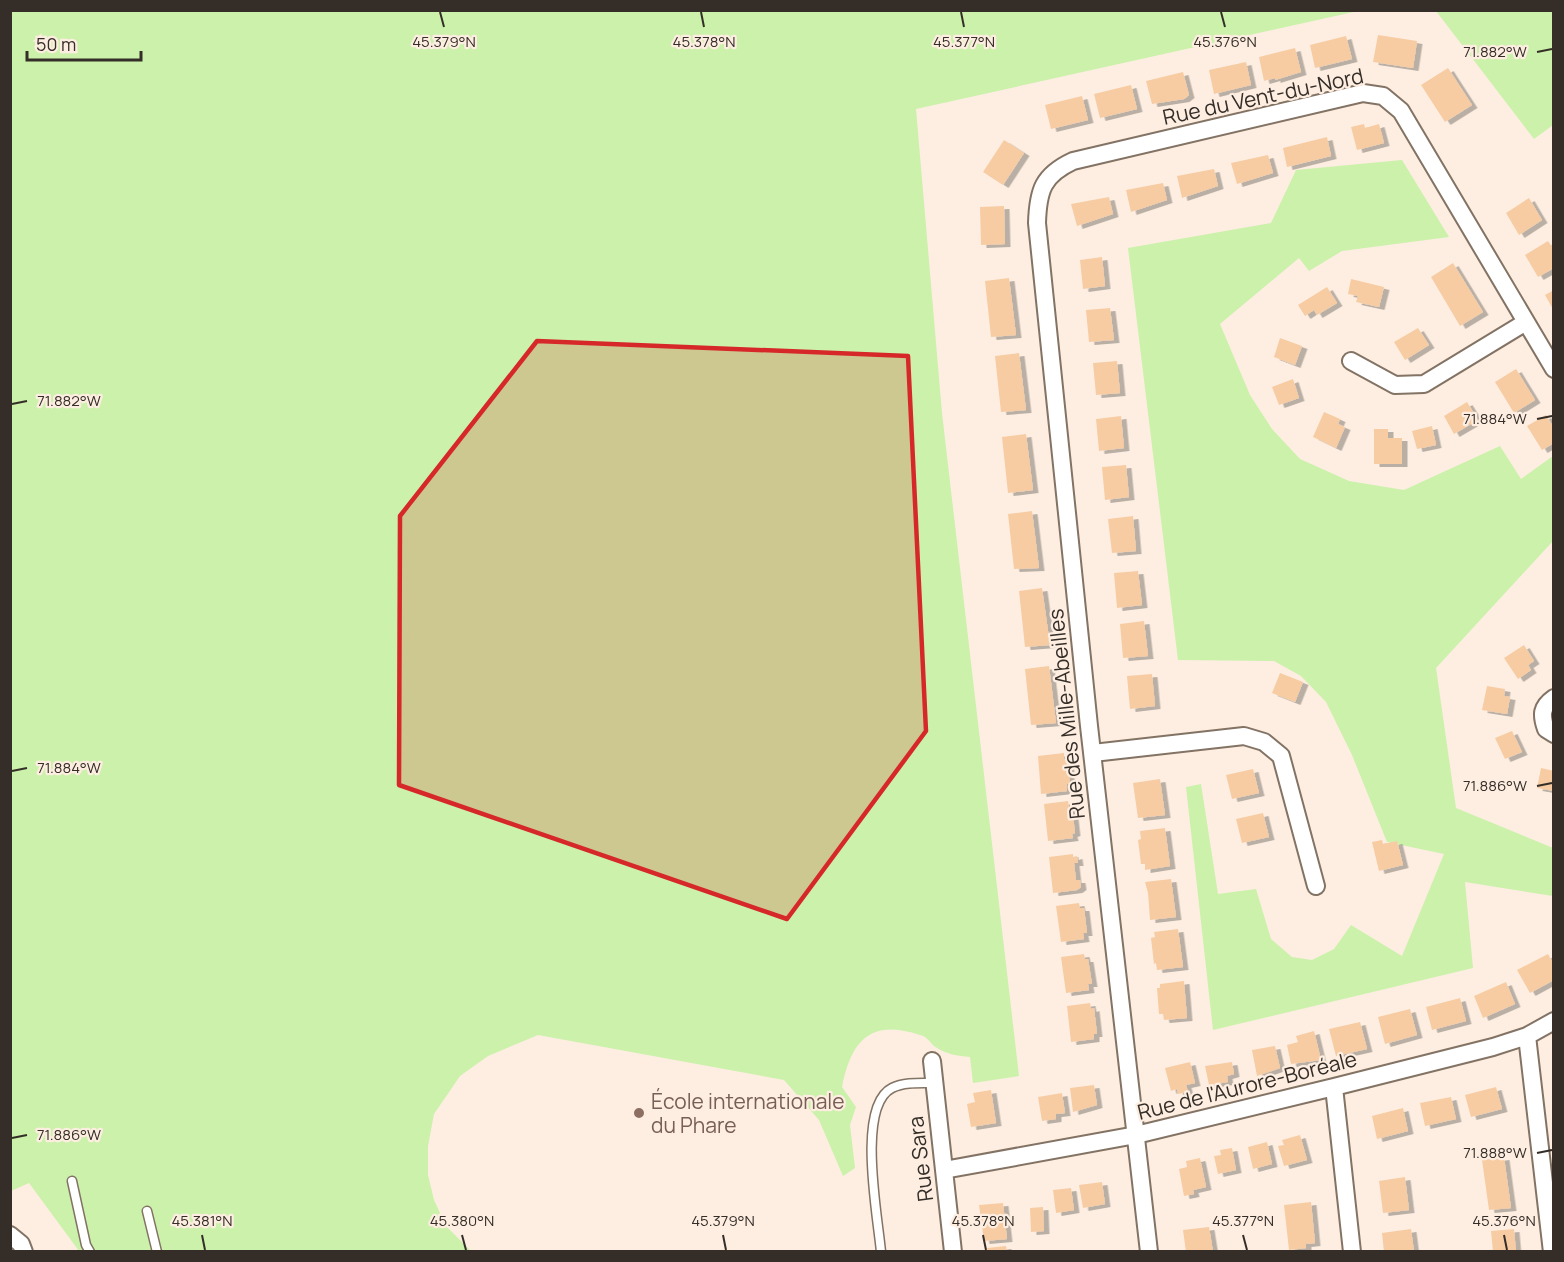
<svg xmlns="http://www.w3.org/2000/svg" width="1564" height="1262" viewBox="0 0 1564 1262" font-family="Manrope,sans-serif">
	<defs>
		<filter id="shadow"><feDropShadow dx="5.5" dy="3" stdDeviation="0" flood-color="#0004"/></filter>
	</defs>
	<rect width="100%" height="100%" fill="#fdeee1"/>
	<path fill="#cbf1ab" d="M11,11h1347l-442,98 26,304 77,663 -46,7 -3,-26c-12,-1 -25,-3 -36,-11 -4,-4 -8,-10 -14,-11 -50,-17 -69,6 -78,52l14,20 -6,18 5,43 -12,8 -24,-56 -35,-40 -246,-45 -50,21 -28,20 -26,38 -6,32v29l6,25 12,26 25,25h-392l-50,-68 -18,8z
		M1436,11h117v114l-19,14z
		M1402,160l47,77 -107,14 -33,20 -10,-13 -79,66 30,71 22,34 28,30 49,22 55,9 96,-44 21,33 32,-23v85l-117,127 20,140 97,40v48l-88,-14 8,86 -260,62 -27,-243 15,-3 17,110 38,-5 15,50 21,18 20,3 22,-11 17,-24 51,31 42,-102 -57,-12 -35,-87 -26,-53 -25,-26 -27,-15 -96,-1 -50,-412 143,-25 25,-53z"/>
	<path fill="#f7cca3" filter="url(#shadow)" d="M1378,35l39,6 -4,27 -40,-6z
		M1346,36l6,23 -37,9 -5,-23z
		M1295,48l6,24 -26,8v-2l-11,3 -5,-24z
		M1246,62l5,23 -37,9 -5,-24z
		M1448,68l24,37 -27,17 -24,-37z
		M1183,72l6,23 -5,4 -32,5 -6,-23z
		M1131,85l6,24 -37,9 -6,-24z
		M1082,96l6,24 -37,9 -6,-24z
		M1364,124l1,4 14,-4 5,19 -27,7 -6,-23z
		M1327,137l4,19 -44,11 -4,-19z
		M1004,140l20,13 -21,32 -20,-13z
		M1268,155l5,18 -36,11 -6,-21z
		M1214,169l4,17 -36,12 -5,-22z
		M1163,183l4,17 -36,12 -5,-22z
		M1109,197l4,17 -36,12 -6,-22z
		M1529,198l13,22 -23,15 -13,-22z
		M1004,206l1,38 -24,1 -1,-38z
		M1548,241l6,9v18l-16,9 -13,-22z
		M1102,257l3,29 -22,3 -3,-29z
		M1453,263l30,49 -23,14 -29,-49z
		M1009,278l7,57 -25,2 -6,-56z
		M1351,279l33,8 -5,20 -23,-5 2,-6 -10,-2z
		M1327,287l10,16 -20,12 -3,-5 -9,6 -7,-11z
		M1554,290v21l-9,-16z
		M1110,308l4,32 -25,2 -3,-32z
		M1418,328l11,17 -24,15 -11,-18z
		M1280,338l22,8 -7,19 -21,-8z
		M1019,353l7,57 -25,2 -6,-56z
		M1117,361l3,32 -24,2 -3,-32z
		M1516,369l19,31 -21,13 -19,-31z
		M1293,379l6,19 -20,7 -7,-18z
		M1467,402l11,18 -24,14 -10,-18z
		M1324,412l16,7 -2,5 7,3 -9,21 -23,-11z
		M1546,415l8,13v15l-12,7 -15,-24z
		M1121,416l3,32 -25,3 -3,-32z
		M1432,426l4,19 -19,4 -5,-18z
		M1374,429h14v9h14v26h-28z
		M1026,434l7,56 -25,3 -6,-56z
		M1126,465l3,32 -24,3 -3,-33z
		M1032,511l7,57 -25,1 -6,-55z
		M1133,516l3,35 -24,2 -4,-34z
		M1138,571l4,34 -25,3 -3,-35z
		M1042,588l8,57 -25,2 -6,-56z
		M1144,621l4,35 -25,2 -3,-34z
		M1524,645l10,16 -6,4 3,5 -13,9 -14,-21z
		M1049,666l7,57 -25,2 -6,-56z
		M1280,673l23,9 -8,20 -23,-9z
		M1152,674l3,32 -25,3 -3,-33z
		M1487,686l18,3 -1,7 6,1 -3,17 -25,-4z
		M1512,731l10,21 -17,7 -10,-21z
		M1064,753v6h4l2,25h-3v7l-26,3 -3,-38z
		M1541,768l13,3v20l-17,-3z
		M1253,769l6,24 -27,6 -6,-24z
		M1160,779l5,36 -27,3 -5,-35z
		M1068,801l1,6h3l3,26 -3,1 1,4 -25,3 -4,-37z
		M1263,813l6,24 -27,6 -6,-24z
		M1165,828l5,38 -25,4v-6h-4l-3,-24 3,-1 -1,-8z
		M1382,840l1,4 14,-3 6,24 -24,6 -7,-29z
		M1073,854v3l4,-1 1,7h-4l2,17h4l1,7 -4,3 -24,3 -4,-36z
		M1171,879l5,38 -26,3 -2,-27 -3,-11z
		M1079,903l1,5h4l3,25h-4l1,6 -23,3 -5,-36z
		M1178,929l5,38 -26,3 -1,-7 -2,1 -3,-26 4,-1 -1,-5z
		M1084,954l1,5h3l4,25h-4l1,6 -23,3 -5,-36z
		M1548,954l6,11v15l-24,13 -13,-23z
		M1184,981l3,37 -23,2 -1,-6h-4l-2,-26h3v-4z
		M1506,982l9,22 -32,14 -9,-22z
		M1460,998l6,23 -34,9 -6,-23z
		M1090,1003l1,6 3,-1 3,26h-3v5l-23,3 -4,-36z
		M1410,1009l7,26 -32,9 -7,-27z
		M1360,1022l7,27 -31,7 -7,-27z
		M1314,1031l7,29 -30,4 -4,-19 11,-3 -2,-6z
		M1275,1046l5,22 -23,8 -5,-26z
		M1190,1062l5,21 -9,2 2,7 -10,2 -1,-5 -6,2 -6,-23z
		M1232,1062l2,12 -7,2 1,6 -19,3 -4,-19z
		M1094,1085l3,20 -24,7 -3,-24z
		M1496,1087l6,22 -31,8 -6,-22z
		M991,1090l5,33 -25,4 -4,-23 8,-2 -2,-9z
		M1062,1093l3,20 -9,1v5l-14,2 -4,-24z
		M1451,1097l5,22 -31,7 -5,-23z
		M1403,1108l5,23 -31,8 -5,-23z
		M1300,1135l7,25 -23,6 -6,-20 6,-1 -2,-5z
		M1267,1142l5,22 -19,5 -5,-22z
		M1232,1148l4,22 -18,4 -4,-18 7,-1 -1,-5z
		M1504,1157l7,51 -22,2 -7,-50z
		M1200,1158l6,29 -13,3 1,4 -10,2 -5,-27 8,-2 -1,-6z
		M1405,1177l4,33 -26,3 -4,-32z
		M1102,1182l3,22 -22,4 -4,-23z
		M1071,1188l3,22 -18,3 -3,-23z
		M1311,1202l4,41 -9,1v4l-17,2 -5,-45z
		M1003,1203l4,36 -23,2 -5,-36z
		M1043,1207l1,24 -13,1 -1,-24z
		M1209,1227l4,25h-27l-3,-22z
		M1411,1229l3,23h-30l-2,-19z
		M1514,1229l2,23h-23l-2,-21z
		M1006,1246l1,6h-19l-1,-4z"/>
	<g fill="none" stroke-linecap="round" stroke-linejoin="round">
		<g stroke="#837364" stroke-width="11">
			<path id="lane" d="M72,1181l14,64 4,7
				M147,1211l10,41
				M881,1252c-3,-35 -25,-146 11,-164 12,-6 27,-5 41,-5"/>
		</g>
		<g stroke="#837364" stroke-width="20">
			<path id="street" d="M1351,361l44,24 29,-1 102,-62
				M1554,698c-13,9 -13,17 -8,31l8,5
				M1093,753l151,-17 20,6 17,14 35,130
				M1527,1036l25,216
				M932,1061l21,191
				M1334,1087l18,165
				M944,1170l192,-35 198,-48 159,-40 34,-11 27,-15
				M10,1235l11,9 3,8
				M1149,1252l-60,-526 -52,-503c1,-33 6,-48 36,-62l290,-68 20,3 18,15 153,258"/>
		</g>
		<use href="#lane" stroke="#fff" stroke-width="8"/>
		<use href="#street" stroke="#fff" stroke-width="16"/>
	</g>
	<path fill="#d62828" fill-opacity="0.2" stroke="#d62828" stroke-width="4.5" stroke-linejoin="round" d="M537,341l371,15 18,375 -139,188 -388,-134 1,-269z"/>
	<path fill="none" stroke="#352e28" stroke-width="2" d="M440,12l4,15M701,12l3,15M961,12l3,15M1221,12l4,15M1537,52l15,-3M12,404l15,-3M1537,419l15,-3M12,771l15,-3M1537,786l15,-3M12,1138l15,-3M1537,1153l15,-3M202,1235l3,15M462,1235l4,15M723,1235l3,15M983,1235l3,15M1243,1235l4,15M1504,1235l3,15"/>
	<circle fill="#8d6e63" stroke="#fdeee1" stroke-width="2" cx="639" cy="1113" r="6"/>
	<g text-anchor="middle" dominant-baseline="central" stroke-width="4.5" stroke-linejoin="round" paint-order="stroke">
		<g font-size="21" fill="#352e28" stroke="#fdeee1">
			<text transform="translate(1263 96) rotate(-12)">Rue du Vent-du-Nord</text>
			<text transform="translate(1066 714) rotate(-96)">Rue des Mille-Abeilles</text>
			<text transform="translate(1247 1085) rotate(-14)">Rue de l'Aurore-Boréale</text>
			<text transform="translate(920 1159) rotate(-97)">Rue Sara</text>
		</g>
		<g font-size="21" fill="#785e54" stroke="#fdeee1" text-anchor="start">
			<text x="651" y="1101">École internationale<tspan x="651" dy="24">du Phare</tspan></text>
		</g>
	</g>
	<g font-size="15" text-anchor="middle" fill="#352e28" stroke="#fdeee1" stroke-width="4.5" stroke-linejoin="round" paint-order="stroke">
		<text x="444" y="47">45.379°N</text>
		<text x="704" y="47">45.378°N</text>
		<text x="964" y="47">45.377°N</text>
		<text x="1225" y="47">45.376°N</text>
		<text x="1495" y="57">71.882°W</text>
		<text x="69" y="406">71.882°W</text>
		<text x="1495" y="424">71.884°W</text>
		<text x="69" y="773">71.884°W</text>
		<text x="1495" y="791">71.886°W</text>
		<text x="69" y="1140">71.886°W</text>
		<text x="1495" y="1158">71.888°W</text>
		<text x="202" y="1226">45.381°N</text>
		<text x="462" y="1226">45.380°N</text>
		<text x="723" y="1226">45.379°N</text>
		<text x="983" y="1226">45.378°N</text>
		<text x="1243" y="1226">45.377°N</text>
		<text x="1504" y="1226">45.376°N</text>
	</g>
	<rect width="1564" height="1262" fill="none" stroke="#352e28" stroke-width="24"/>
	<path d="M27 51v9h114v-9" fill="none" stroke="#352e28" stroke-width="3"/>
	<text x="36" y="51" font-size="18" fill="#352e28" stroke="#fdeee1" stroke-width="4.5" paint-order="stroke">50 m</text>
</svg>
